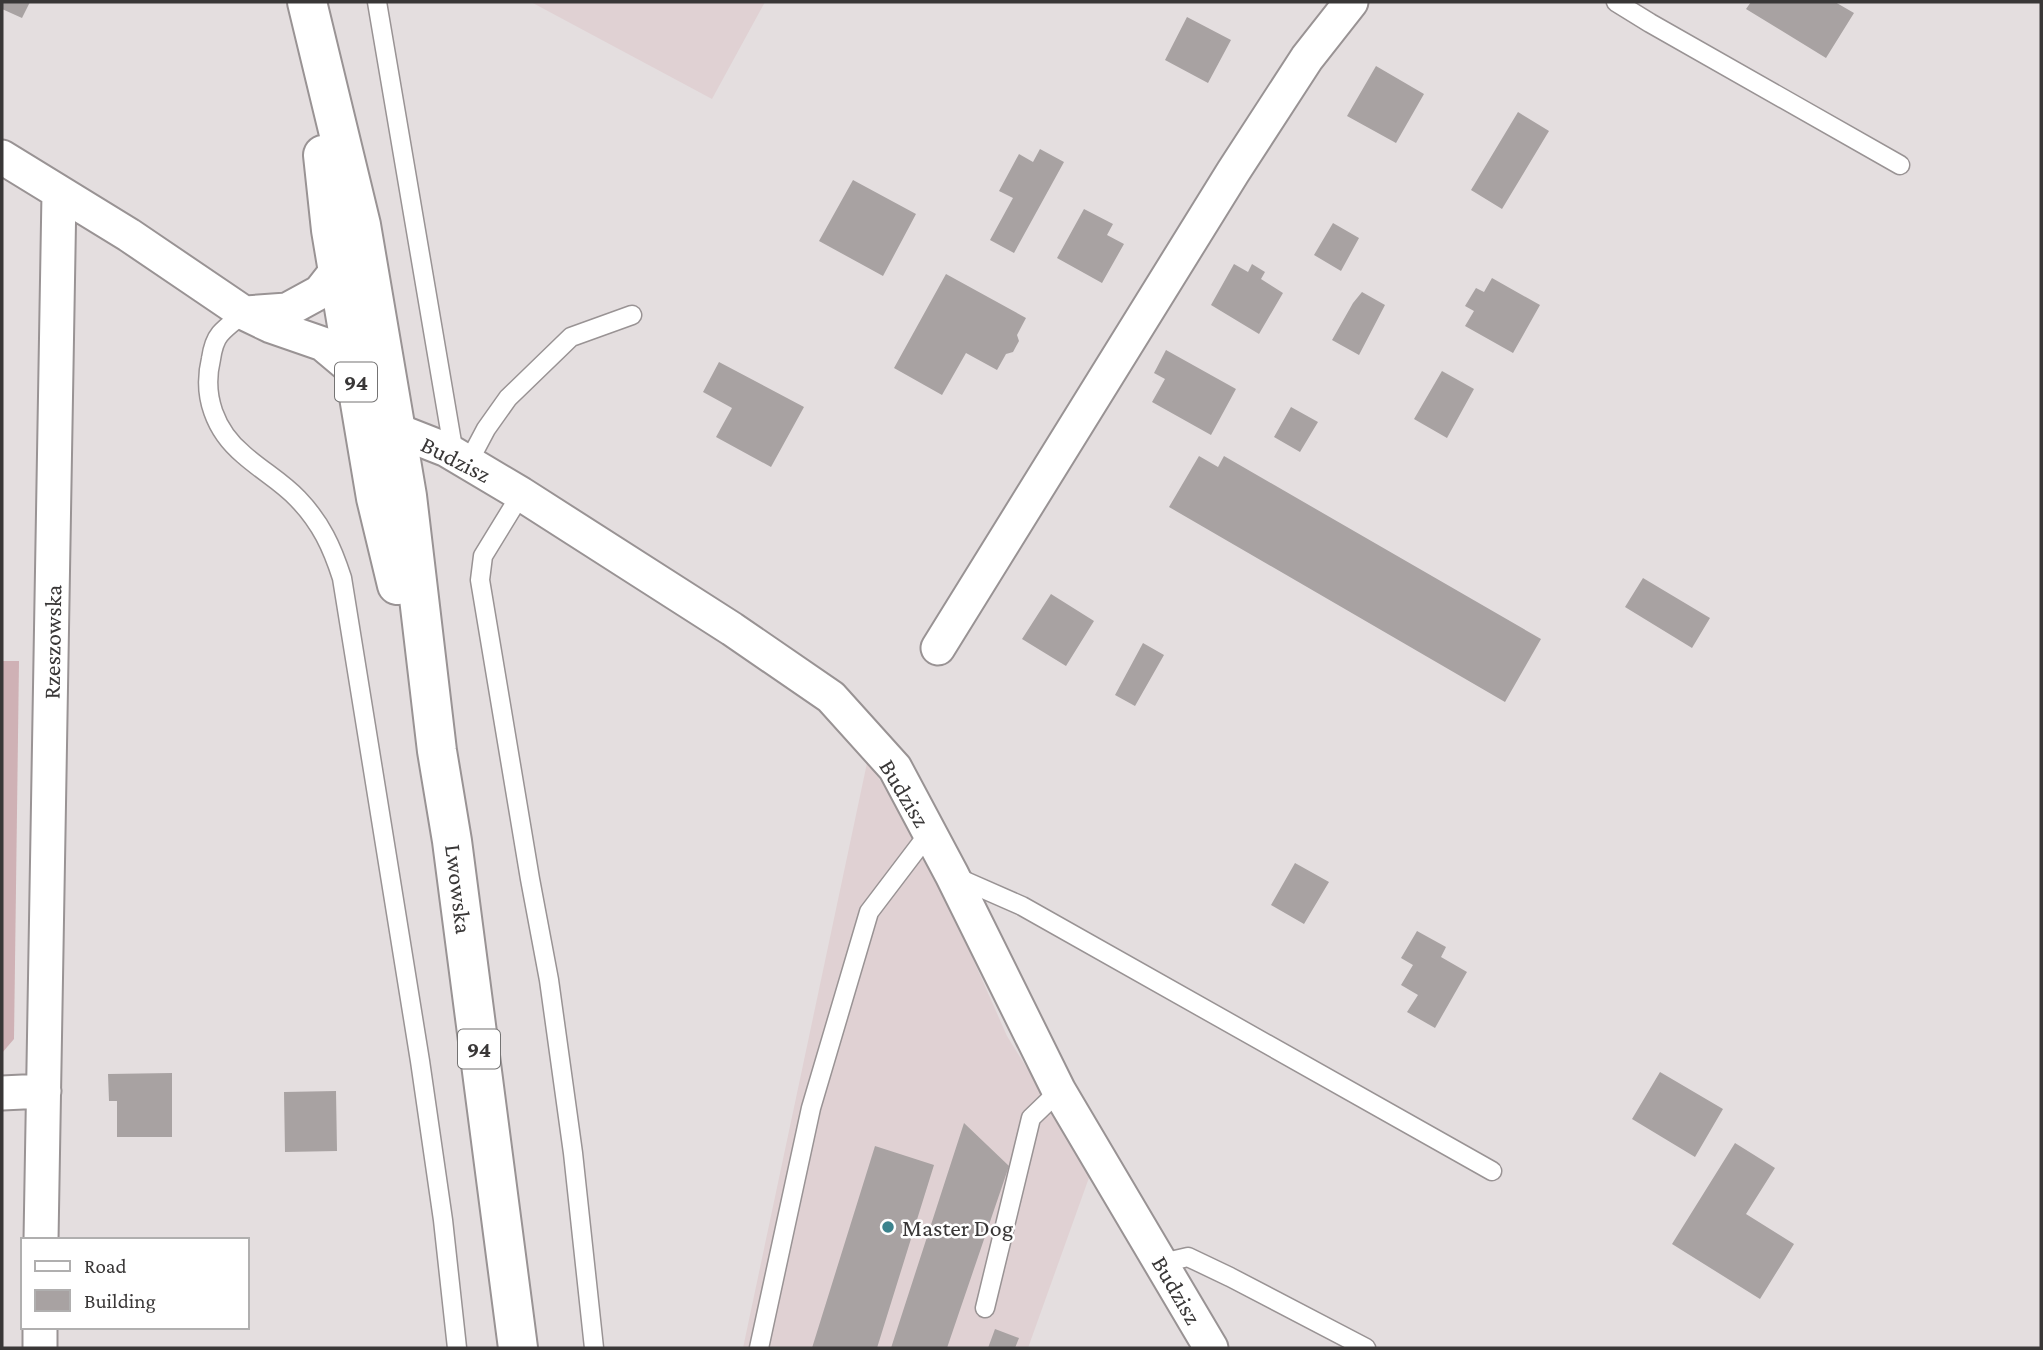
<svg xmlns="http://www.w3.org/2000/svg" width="2043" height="1350" viewBox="0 0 2043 1350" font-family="'Crimson Pro',serif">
	<rect width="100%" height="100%" fill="#e4dedf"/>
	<path fill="#e0d1d3" d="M531,2h234l-53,97z
		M867,763l31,41 33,60 76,172 84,136 -63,176h-285z"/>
	<path fill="#cfb1b5" d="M2,661h17l-5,378 -12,14z"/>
	<path fill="#a8a2a2" d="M2,2h28l-8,16 -20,-9z
		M1751,2h84l19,11 -28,45 -80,-49z
		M1187,17l44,23 -23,43 -43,-23z
		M1376,66l48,28 -28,49 -49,-27z
		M1518,112l31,19 -47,78 -31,-19z
		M1040,149l24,13 -50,91 -24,-13 23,-42 -14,-7 20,-37 14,8z
		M853,180l63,34 -33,62 -64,-35z
		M1084,209l29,15 -6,11 17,9 -22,39 -45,-25z
		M1333,223l26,15 -18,33 -27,-16z
		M1234,264l14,8 4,-8 13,8 -4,7 22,14 -24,41 -48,-29z
		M946,274l80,44 -9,17 2,6 -6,11 -7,2 -9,16 -31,-17 -24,42 -48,-27z
		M1492,278l48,27 -27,48 -48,-27 9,-15 -9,-5 11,-18 8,4z
		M1362,292l23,13 -26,50 -27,-15 21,-37z
		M1166,350l70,39 -25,46 -59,-33 13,-23 -11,-6z
		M719,362l85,45 -33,60 -55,-30 16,-29 -29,-16z
		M1442,371l32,18 -27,49 -33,-19z
		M1291,407l27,15 -18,30 -26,-15z
		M1199,456l19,11 6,-11 317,183 -36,63 -336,-195z
		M1643,578l67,40 -18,30 -67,-41z
		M1051,594l43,27 -28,45 -44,-27z
		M1143,643l21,12 -29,51 -20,-11z
		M1295,863l34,19 -25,42 -33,-19z
		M1417,931l29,16 -5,10 26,15 -32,56 -28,-16 11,-17 -17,-10 12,-20 -12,-7z
		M1660,1072l63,37 -28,48 -63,-38z
		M172,1073v64h-55v-36h-8l-1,-27z
		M336,1091l1,60 -52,1 -1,-60z
		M964,1123l45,43 -62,182h-56z
		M1735,1143l40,25 -29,46 48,30 -34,55 -88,-55z
		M875,1146l59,19 -57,183h-65z
		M995,1329l24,9 -4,10h-27z"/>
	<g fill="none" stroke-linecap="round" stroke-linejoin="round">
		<g stroke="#999394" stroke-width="21">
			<path id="service" d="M377,2l77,452
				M1616,2l34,21 250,142
				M244,313c-8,7 -17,13 -24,21 -5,6 -8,18 -9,25 -9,37 4,72 33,96 18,16 38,27 54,44 23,24 34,48 44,79l78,483 23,159 14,128
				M468,463l18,-34 22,-31 63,-61 61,-22
				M521,494l-38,62 -3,24 50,299 19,101 24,173 21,195
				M956,877l66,29 470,265
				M1162,1263l26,-6 42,20 136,71
				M985,1308l46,-190 28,-27
				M759,1348l52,-240 58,-196 60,-79"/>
		</g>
		<g stroke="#999394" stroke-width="37">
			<path id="minor" d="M2,157l127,78 115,78 27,13 52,18 31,26
				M246,313l41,-3 33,-18 18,-23
				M396,430l51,20 74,44 211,135 99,68 64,71 57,107 107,216 152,257
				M938,648l295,-476 74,-114 44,-56
				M2,1093l42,-2
				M41,1240l18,-1047
				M40,1348v-21"/>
		</g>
		<g stroke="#999394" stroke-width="42">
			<path id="primary" d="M307,2l54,223 46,271 30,255 15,90 66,507
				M323,155l8,75 45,268 21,87"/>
		</g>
		<use href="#service" stroke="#fff" stroke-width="18"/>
		<use href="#minor" stroke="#fff" stroke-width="33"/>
		<use href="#primary" stroke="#fff" stroke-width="38"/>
	</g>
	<circle fill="#3c838d" stroke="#fff" stroke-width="2.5" cx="888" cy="1227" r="7"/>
	<g text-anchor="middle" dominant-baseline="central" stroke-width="5" stroke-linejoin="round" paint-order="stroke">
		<g fill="#fff" stroke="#747373" stroke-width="2">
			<rect x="335" y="362.5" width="42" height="39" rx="5"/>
			<rect x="458" y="1029.5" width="42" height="39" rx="5"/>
		</g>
		<g font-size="23" font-weight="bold" fill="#393737">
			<text x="356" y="382">94</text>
			<text x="479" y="1049">94</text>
		</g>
		<g font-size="24" fill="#393737" stroke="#fff">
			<text transform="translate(456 459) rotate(27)">Budzisz</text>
			<text transform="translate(52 642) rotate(-89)">Rzeszowska</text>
			<text transform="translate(905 793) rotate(59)">Budzisz</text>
			<text transform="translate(459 889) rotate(83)">Lwowska</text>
			<text transform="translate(1177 1290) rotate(60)">Budzisz</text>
		</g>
		<g font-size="24" fill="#393737" stroke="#fff" text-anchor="start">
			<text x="902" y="1227">Master Dog</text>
		</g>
	</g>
	<rect width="2043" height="1350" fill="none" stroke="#393737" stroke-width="7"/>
	<rect x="21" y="1238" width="228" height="91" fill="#ffffff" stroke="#b0afaf" stroke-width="2"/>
	<rect x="35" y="1261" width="35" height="10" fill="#ffffff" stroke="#b0afaf" stroke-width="2"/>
	<text x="84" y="1273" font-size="21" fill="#393737">Road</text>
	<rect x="35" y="1290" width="35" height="21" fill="#a8a2a2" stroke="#b0afaf" stroke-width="2"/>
	<text x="84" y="1308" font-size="21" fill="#393737">Building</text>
</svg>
